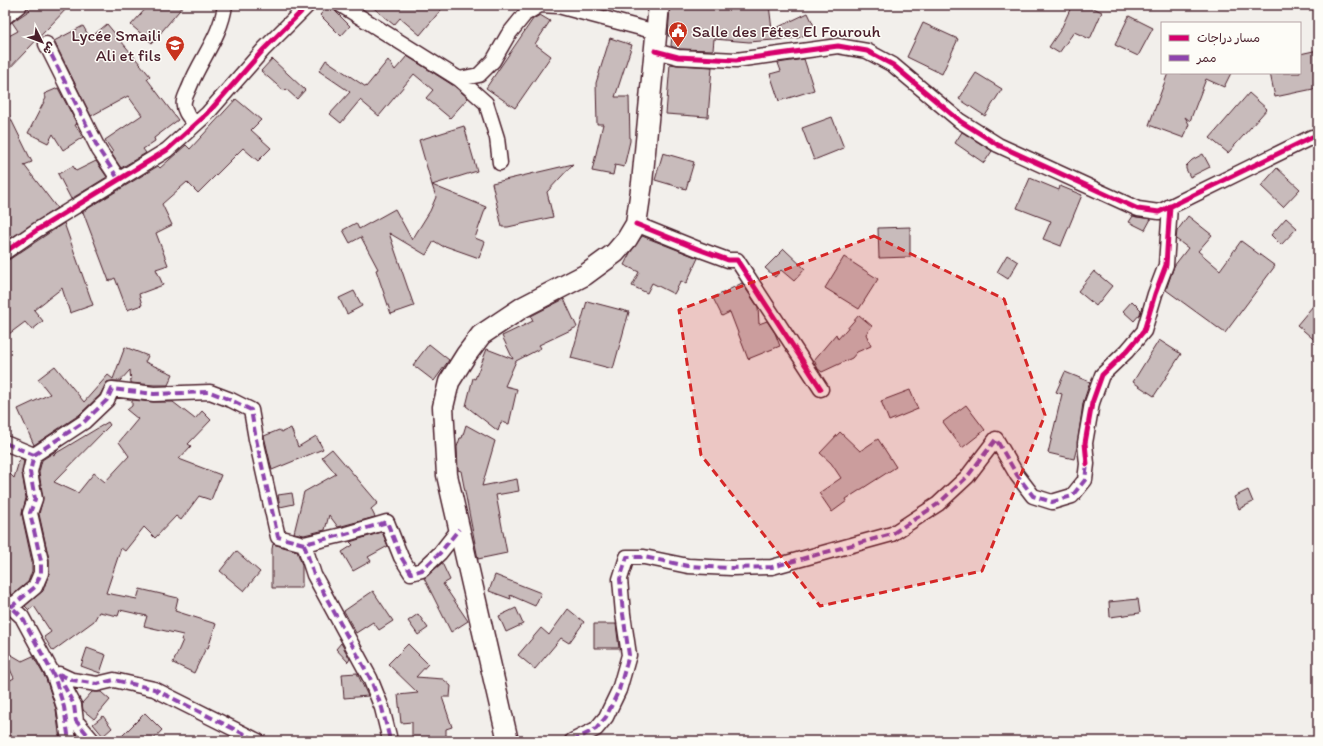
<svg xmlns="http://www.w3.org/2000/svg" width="1323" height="746" viewBox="0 0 1323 746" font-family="Itim,'Playpen Sans Arabic',sans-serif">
	<rect width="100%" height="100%" fill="#f2efeb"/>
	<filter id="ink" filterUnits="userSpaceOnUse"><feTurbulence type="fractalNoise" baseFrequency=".025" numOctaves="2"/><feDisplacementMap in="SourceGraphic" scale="8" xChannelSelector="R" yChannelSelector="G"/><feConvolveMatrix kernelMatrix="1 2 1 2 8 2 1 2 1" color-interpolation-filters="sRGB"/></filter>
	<g filter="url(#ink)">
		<path fill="#c8bbbb" stroke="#4a1f2b" d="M28,5h42l-65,68v-35l13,-7 -6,-9 18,-12 -2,-2z
			M149,5h35l-32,38 -21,-18z
			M329,5l21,21 -9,10 -21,-21z
			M370,5h75l-25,30 -20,-17 -6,7z
			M670,5h99l3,25 36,-17 8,17 -18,8 -49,4 -35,-3 -1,11 -34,-1 -8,-3 1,-10h-4z
			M1072,5h15l15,7 -12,27 -16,-7 -15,21 -10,-6 12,-18z
			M540,15l10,6 -15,23 16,12 -36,52 -29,-20 47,-69z
			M1129,16l24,12 -15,28 -23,-11z
			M923,23l35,16 -16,35 -35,-17z
			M107,24l43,52 -3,3 31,41 -24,18 1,3 -12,8 3,4 -25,15 -10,-15 2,-1 -8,-12 37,-25 -14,-19 -37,20 -37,-75 29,-15 7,12z
			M610,38l22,7 -17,52h14l1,44 -6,26 -9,-2 -2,10 -21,-4 11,-47h-6l-1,-41z
			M1318,50v38l-43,9 -5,-24h30v-19z
			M407,56l47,30 14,12 -18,20 -24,-20 7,-8 -19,-16 -35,42 -19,-16 -19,23 -11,-9 20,-22 -31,-21 7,-11 40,27 22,-27 7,10z
			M272,59l33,31 -8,9 -11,-10 -2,2 -23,-20z
			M804,59l10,31 -35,11 -9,-27 11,-3 -3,-8z
			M670,64l8,1 34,2 -4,50 -42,-3z
			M976,73l26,16 -17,27 -26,-17z
			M1168,73h63l-7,14 -18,-8 -16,42 -5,-4 4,7 -5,14 -35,-13z
			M58,88l19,36 -2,1 8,12 -20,13 -10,-16 -5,9 -20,-10 18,-35 -2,-4z
			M1249,93l18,16 -39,44 -18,-15z
			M236,99l25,21 -10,10 20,18 -13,13 -15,-13 -45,45 -11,-11 -25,22 10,21 -16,8 12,32 -12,4 7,16 -24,9 3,11 -15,5 -12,-32 -6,3 -26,-69 -4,2 79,-48 2,2 26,-23 4,4z
			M5,107l27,55 -8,3 33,43 -52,34z
			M832,117l12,31 -30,12 -12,-32z
			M464,126l13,45 -45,14 -13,-45z
			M962,132l30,19 -8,12 -29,-20z
			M663,153l31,9 -8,27 -31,-9z
			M1203,154l7,13 -20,10 -4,-8v-3l6,-6z
			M96,161l11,16 -36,22 -13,-25 15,-8 3,5z
			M573,164l-26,28 6,25 -45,10h-6l-10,-44z
			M1277,168l23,21 -17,18 -22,-21z
			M1030,178l29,12 1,-4 22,9 -21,51 -18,-7 8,-18 -34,-13z
			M432,185l54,22 -11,31 10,4 -6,16 -34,-12 -1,1 -10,-6 -8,14 -37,-22 25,73 -23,8 -15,-44 2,-1 -17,-32 -11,6 -7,-13 13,-7 3,6 36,-20 17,31 18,-29 6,-14z
			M1133,216l18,3 -6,11 -16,-8z
			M1188,216l24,19 -14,16 22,19 21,-29 34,25 -50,67 -59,-43 8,-24 14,-18 -12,-9 1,-8z
			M1286,218l11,10 -16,17 -10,-10z
			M64,223l29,82 -23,8 -8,-25 -28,22 9,11 -11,9 -7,-8 -20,15v-77l5,-1z
			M910,227v30l-31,1 -1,-30z
			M642,236l56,22 -12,26 -5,-3 -7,13 -22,-11 -5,10 -15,-7 7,-14 -15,-7 6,-12z
			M784,249l21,20 -11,12 -13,-11 -6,7 -10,-9z
			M1007,255l11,7 -10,17 -11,-7z
			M844,257l34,22 -19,30 -34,-21z
			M1094,271l18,15 -16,20 -18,-15z
			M742,283l16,24 1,17 8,-3 8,12 5,13 -32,13 -18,-47 -8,4 -9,-18z
			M354,291l8,15 -15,8 -8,-16z
			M564,299l13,28 -38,18 2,3 -25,13 -11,25 12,3 -8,35 -8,-2 -3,9 -32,-25 7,-28 2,1 12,-30 26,10 -11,-23 31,-15 -2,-5z
			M1318,300v43l-21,-18z
			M587,301l42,11 -16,57 -42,-11z
			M1132,301l9,9 -1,4 -6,7 -11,-10z
			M859,315l13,11 -6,8 5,12 -14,6 -5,6 -30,14 -4,-3 -4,-9 22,-26 2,5z
			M1159,340l22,14 -27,42 -21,-14z
			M429,344l20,16 -15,21 -21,-16z
			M125,347l23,9 -3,6 28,12 -5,11h-14l-23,-2 -1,-13 -10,11h-7l-6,1 -7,13 -21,20 -45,30 -16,-36 32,-15 -12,-15 17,-13 29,36 24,-27 5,4z
			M1065,372l25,10 -7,21 -6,44 -3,12 -26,-6 14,-59 -6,-2z
			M910,390l8,19 -29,12 -8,-20z
			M132,400l21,2h20l22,17 7,-8 9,9 -23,24 3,2 -12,13 42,16 -10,25 -12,-4 -18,24 -5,-4 -21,22 -11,-11 -19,24 -4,-3 -15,45 31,6 3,-10 38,9 -3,13 41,13 -8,24h-2l-12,25 -21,-10 10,-23h-2l2,-5 -39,-9 3,-10 -27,-6 -2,6 -19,-4 -5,9 -41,30 -9,-14 7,-5 -17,-26 -5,4 -4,-4 18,-15 6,-18v-14l-10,-45 4,-16 -4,-26 3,-12 17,-11 -6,6 55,-33 2,3 -56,57 24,11 16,-20 11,9 24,-26 -10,-14 19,-23 -11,-9 5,-4z
			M966,405l19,25 -23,18 -19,-26z
			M466,425l29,16 -13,45 35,-7 2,12 -23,4 11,58 -29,6 -17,-88 -3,-1 -1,-23 3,-9h2z
			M291,428l7,19 18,-11 7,13 -51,21 -8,-34 15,-6 3,2z
			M840,432l20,19 18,-12 18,28 -50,32 1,2 -15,11 -13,-19 22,-15 -10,-15 -11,-10z
			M332,449l46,54 -7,6 4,8 -37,10 -9,-12 -4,15 -21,5 -10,-2 10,-41 32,-18 -14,-17z
			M20,458l4,2 -2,13 4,25 -4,17 10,47v9l-4,11 -16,13 -7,-8v-118l9,9z
			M1248,490l5,12 -14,7 -5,-12z
			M292,493l2,11 -14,3 -2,-12z
			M382,532l6,14 -20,11 3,4 -18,10 -11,-19 11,-7 -3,-3z
			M273,544l24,7 5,14v23h-30v-39z
			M236,551l24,21 -16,19 -24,-20z
			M442,563l8,17 -7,4 25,37 -17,11 -27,-54z
			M495,575l46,18 -6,13 -25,-11 1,4 -22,-8z
			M373,591l20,30 -14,9 -6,-8 -17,11 -12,-22z
			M1138,599l2,14 -30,4 -1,-15z
			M516,608l7,16 -17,8 -7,-16z
			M568,609l16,13 -15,21 -8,-5 -26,31 -17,-14 23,-27 8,7z
			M418,614l10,14 -10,7 -10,-14z
			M594,624h22l3,24h-25z
			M341,643l9,16 -2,3 -12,-13z
			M408,644l20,20 -12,13 27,2 8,7 -1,11h-8l10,30 -6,2v12h-34v-19l-11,1 -3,-28 20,-2 -30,-29z
			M87,648l19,7 -6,18 -19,-7z
			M5,651l17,10 11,-5 13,23 10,30 4,32h-50l-5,-5v-53l9,-5 -9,-20z
			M357,673l11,23 -24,2 -2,-24z
			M92,692h9l9,8 -16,19 -11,-9 -1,-7z
			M145,713l17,17 -10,11h-35z
			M103,716l9,12 -9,8 -10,-12z"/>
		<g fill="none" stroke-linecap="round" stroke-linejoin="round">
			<g stroke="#4a1f2b" stroke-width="17">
				<path id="street" d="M341,5l118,74 20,-4 14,-14 15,-26 17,-21 15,-9 18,1 98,26
					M5,17l15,-12
					M46,44l53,106 20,30
					M655,51l23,6 58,3 102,-14 29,5 26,14 67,56 38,24 140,64 21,3 153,-75h6
					M459,79l27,24 11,35 3,25
					M195,124c-5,-6 -13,-14 -11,-23 1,-5 4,-10 6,-15 11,-28 31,-50 35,-81
					M636,224l62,25 30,11h9l84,129
					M5,252l32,-22 130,-80 40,-36 57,-65 44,-44
					M5,443l29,12 -4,17 5,27 -5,14 11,48v12l-6,14 -24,20
					M34,455l50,-33 23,-22 5,-11 42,5 56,-2 21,8 20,10 5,29 22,98 26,7 42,-10 41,-12 14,35 10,16 11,-3 18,-17 19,-24
					M304,544l10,31 56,103 12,30 7,28v5
					M5,601l17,16 32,59 10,31 5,34
					M59,674l13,6 25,4 17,-4 40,9 104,52
					M65,688l9,17 2,16 17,20
					M572,741l24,-12 10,-12 13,-27 10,-35 -6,-41 -3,-35 7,-22h17l44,9 43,2 41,-1 120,-33 46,-30 29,-27 29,-38 21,36 16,21 19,6 20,-6 13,-16 2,-16 -2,-21 7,-40 10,-28 25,-24 17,-20 11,-37 11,-29 4,-59"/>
			</g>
			<g stroke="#4a1f2b" stroke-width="23">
				<path id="secondary" d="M508,741l-61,-266 -4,-68 6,-25 17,-27 15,-20 42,-28 62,-32 30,-22 12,-14 9,-15 6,-41 17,-178"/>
			</g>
			<use href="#street" stroke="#fdfcf7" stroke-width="14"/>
			<use href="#secondary" stroke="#fdfcf7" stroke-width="20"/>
			<path stroke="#8e44ad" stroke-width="4" stroke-dasharray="8 4" stroke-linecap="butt" d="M46,44l53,106 20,30
				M5,443l29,12 -4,17 5,27 -5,14 11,48v12l-6,14 -24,20
				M34,455l50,-33 23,-22 5,-11 42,5 56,-2 21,8 20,10 5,29 22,98 26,7 42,-10 41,-12 14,35 10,16 11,-3 18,-17 19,-24
				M304,544l10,31 56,103 12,30 7,28v5
				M5,601l17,16 32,59 10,31 5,34
				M58,674l16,31 2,16 17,20
				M59,674l13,6 25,4 17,-4 40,9 104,52
				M572,741l24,-12 10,-12 13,-27 10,-35 -6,-41 -3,-35 7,-22h17l44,9 43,2 41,-1 120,-33 46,-30 29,-27 29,-38 21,36 16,21 19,6 20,-6 13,-16 2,-16"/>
			<g stroke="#fdfcf7" stroke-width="8">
				<path id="cycleway" d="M655,51l23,6 58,3 102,-14 29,5 26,14 67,56 38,24 140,64 21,3 153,-75h6
					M636,224l62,25 30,11h9l84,129
					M5,252l32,-22 130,-80 40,-36 57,-65 44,-44
					M1087,464l-2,-21 7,-40 10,-28 25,-24 17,-20 11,-37 11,-29 4,-59"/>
			</g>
			<use href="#cycleway" stroke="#d6006c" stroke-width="5"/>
		</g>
	</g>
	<path fill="#d62828" fill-opacity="0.2" stroke="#d62828" stroke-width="3" stroke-dasharray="8 5" stroke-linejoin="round" d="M874,236l130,63 41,116 -63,156 -162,35 -119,-151 -22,-145z"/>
	<defs>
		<g id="civic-pin" transform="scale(1)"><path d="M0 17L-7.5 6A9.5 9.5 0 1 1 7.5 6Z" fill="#c8321e" stroke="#fdfcf7"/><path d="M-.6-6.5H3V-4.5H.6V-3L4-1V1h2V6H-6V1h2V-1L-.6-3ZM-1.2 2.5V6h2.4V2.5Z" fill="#fff"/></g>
		<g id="school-pin" transform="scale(1)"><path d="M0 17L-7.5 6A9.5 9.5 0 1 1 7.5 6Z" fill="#c8321e" stroke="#fdfcf7"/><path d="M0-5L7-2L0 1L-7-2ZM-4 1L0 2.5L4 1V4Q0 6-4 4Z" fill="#fff"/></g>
	</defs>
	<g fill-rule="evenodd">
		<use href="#civic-pin" x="678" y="31"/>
		<use href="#school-pin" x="175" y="45"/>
	</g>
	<g text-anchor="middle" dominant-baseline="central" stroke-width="3" stroke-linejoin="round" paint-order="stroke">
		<g font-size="17" fill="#4a1f2b" stroke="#fdfcf7" text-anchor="start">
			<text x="692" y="31">Salle des Fêtes El Fourouh</text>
			<text x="161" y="35" text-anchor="end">Lycée Smaili<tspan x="161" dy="20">Ali et fils</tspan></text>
		</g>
	</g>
	<rect width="1323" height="746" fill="none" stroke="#fdfcf7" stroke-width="20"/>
	<rect x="10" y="10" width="1303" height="726" fill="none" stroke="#4a1f2b" stroke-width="1.5" filter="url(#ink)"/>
	<rect x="1161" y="22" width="140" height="52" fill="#fdfcf7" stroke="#b5a4a5"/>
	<rect x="1169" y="35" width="20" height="6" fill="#d6006c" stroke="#b5a4a5"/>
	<text x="1197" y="42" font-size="12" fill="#4a1f2b">مسار دراجات</text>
	<rect x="1169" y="55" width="20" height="6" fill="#8e44ad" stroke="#b5a4a5"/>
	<text x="1197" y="62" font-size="12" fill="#4a1f2b">ممر</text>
	<g transform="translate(42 42) rotate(132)" stroke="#fdfcf7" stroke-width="3" paint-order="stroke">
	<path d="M0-3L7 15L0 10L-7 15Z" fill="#4a1f2b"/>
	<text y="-6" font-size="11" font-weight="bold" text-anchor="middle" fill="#4a1f2b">ش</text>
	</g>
</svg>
